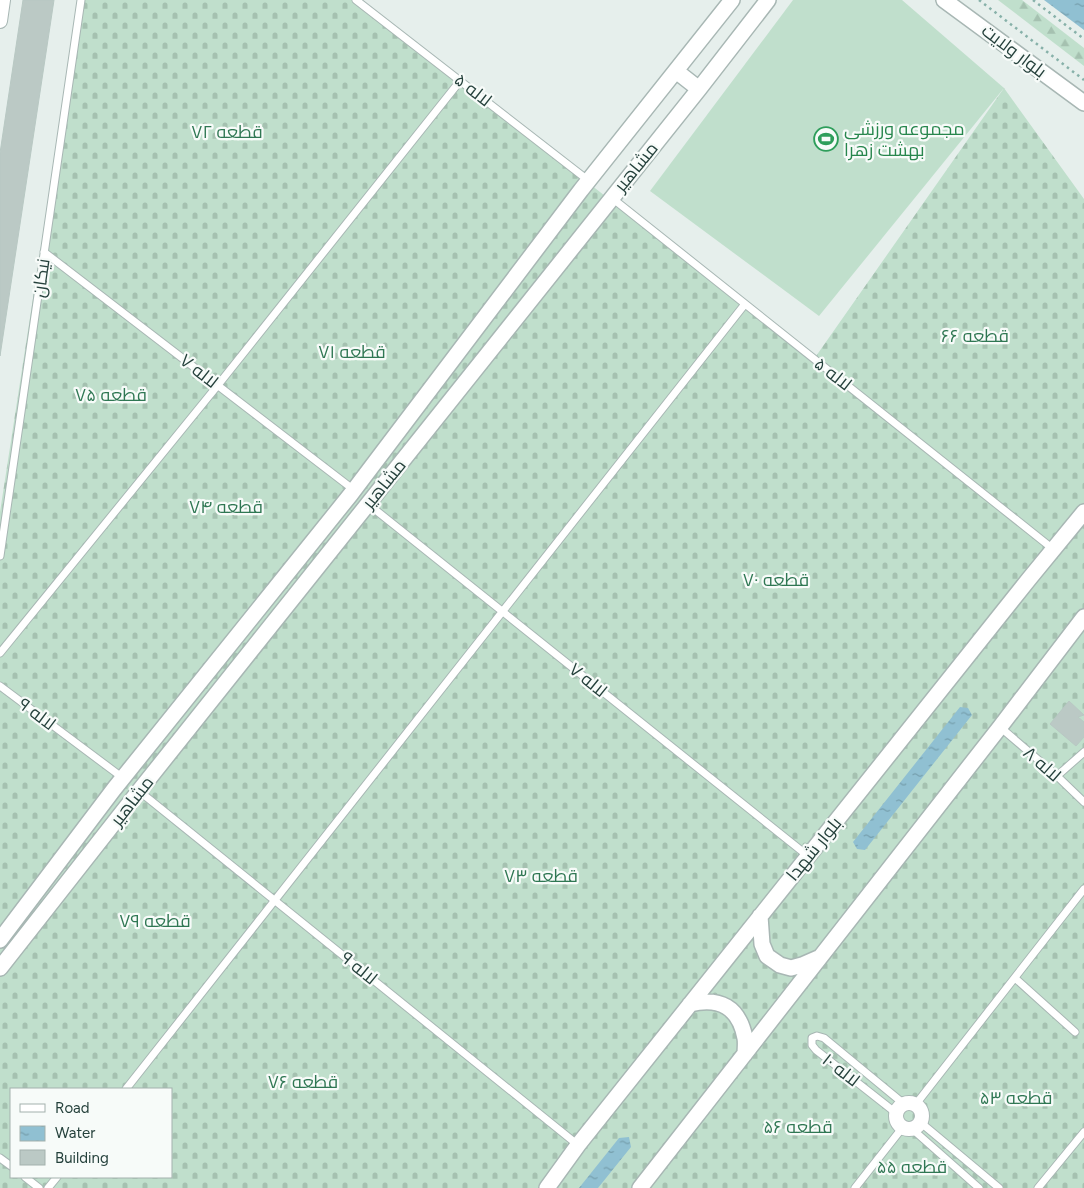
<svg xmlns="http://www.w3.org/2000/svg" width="1084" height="1188" viewBox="0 0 1084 1188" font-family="Figtree,Cairo,sans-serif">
	<defs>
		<pattern id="forest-firs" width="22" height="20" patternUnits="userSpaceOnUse" patternTransform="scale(1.25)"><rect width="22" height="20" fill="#c0dfcc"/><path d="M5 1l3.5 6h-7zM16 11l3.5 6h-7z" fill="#a5c1b0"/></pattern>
		<pattern id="cemetery-stones" width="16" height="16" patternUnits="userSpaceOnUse" patternTransform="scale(1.25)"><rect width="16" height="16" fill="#c0dfcc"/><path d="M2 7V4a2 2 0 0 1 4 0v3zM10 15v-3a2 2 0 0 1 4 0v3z" fill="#a5c1b0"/></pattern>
		<pattern id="water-ripples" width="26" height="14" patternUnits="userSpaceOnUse" patternTransform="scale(1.25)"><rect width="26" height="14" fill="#90c0d2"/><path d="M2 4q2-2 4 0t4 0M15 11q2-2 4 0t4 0" fill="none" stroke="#759eac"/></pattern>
	</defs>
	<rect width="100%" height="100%" fill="#e6efec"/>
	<path fill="#c0dfcc" d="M793,0h109l102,88 -185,228 -169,-125z"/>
	<path fill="url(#forest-firs)" d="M998,0h24l62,48v18z"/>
	<path fill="url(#cemetery-stones)" fill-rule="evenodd" d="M79,0h275l460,359 190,-271 80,111v989h-1084v-676zM11,1089h160v88h-160z"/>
	<path fill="url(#water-ripples)" d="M1044,0h40v30z
		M960,707l8,1 4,7 -107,135 -8,-1 -4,-7z
		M629,1137l2,10 -33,41h-19l40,-50z"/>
	<path fill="#bbc9c5" stroke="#b8c8c3" d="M23,0h31l-54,356v-203z
		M1069,701l15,14 -6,2 6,5v15l-8,9 -26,-22z"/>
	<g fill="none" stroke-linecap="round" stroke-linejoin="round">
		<g stroke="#a8b7b4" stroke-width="9">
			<path id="service" d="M356,0l233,181
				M612,198l441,351
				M44,252l310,238
				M368,504l440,352
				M0,556l81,-556
				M0,653l218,-268 242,-304
				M0,686l123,92
				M1000,727l57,49 27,26
				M1057,776l27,-24
				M139,791l439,354
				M1015,978l60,54
				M126,1089l619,-785
				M916,1104l168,-215
				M896,1113l-80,-63 -4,-5v-7l5,-2 7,2 80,66
				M920,1122l79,66
				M911,1128l68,60
				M0,1158l11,8
				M25,1177l14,11
				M48,1188l9,-11
				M855,1188l48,-61
				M1038,1188l46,-56"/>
		</g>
		<g stroke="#a8b7b4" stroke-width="16">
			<path id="minor" d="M0,21l3,-21
				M896 1116a13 13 0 1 1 26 0a13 13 0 1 1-26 0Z"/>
		</g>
		<g stroke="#a8b7b4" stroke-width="18">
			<path id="tertiary" d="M944,0l140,103
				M676,71l23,18
				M760,916l2,28 5,12 13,9 11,3 11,-3 16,-7
				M0,940l114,-151 237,-295 230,-304 151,-190
				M0,968l139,-177 560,-702 69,-89
				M690,1004c30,-7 49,3 55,34 1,5 0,11 0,16
				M547,1188l31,-43 451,-566 55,-67
				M640,1188l360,-461 84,-110"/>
		</g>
		<path stroke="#87b1a9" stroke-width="2.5" stroke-dasharray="2.5 4" stroke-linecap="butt" d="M979,0l105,80
			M1033,0l51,39"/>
		<use href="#service" stroke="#fff" stroke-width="7"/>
		<use href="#minor" stroke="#fff" stroke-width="14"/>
		<use href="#tertiary" stroke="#fff" stroke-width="15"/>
	</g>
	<defs>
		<g id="stadium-ring" transform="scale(1.25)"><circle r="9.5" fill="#f7fbf9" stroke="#2e9e5b" stroke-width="1.5"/><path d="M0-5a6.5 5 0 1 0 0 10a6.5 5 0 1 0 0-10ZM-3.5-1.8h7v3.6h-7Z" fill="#2e9e5b"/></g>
	</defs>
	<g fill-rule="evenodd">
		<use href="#stadium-ring" x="826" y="139"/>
	</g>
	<g text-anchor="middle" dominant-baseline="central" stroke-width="4.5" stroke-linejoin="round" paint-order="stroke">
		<g font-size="18" fill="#25413c" stroke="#f7fbf9">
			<text transform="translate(1014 51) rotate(37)">بلوار ولایت</text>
			<text transform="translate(473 90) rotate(38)">لاله ۵</text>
			<text transform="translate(636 167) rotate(-51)">مشاهیر</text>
			<text transform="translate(41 278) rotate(-82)">نیکان</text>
			<text transform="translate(199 371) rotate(38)">لاله ۷</text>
			<text transform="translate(833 374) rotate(38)">لاله ۵</text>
			<text transform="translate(384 484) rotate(-51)">مشاهیر</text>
			<text transform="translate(588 680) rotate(39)">لاله ۷</text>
			<text transform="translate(37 714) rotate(37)">لاله ۹</text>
			<text transform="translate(1042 764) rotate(41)">لاله ۸</text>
			<text transform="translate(132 801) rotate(-52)">مشاهیر</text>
			<text transform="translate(814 849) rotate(-51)">بلوار شهدا</text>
			<text transform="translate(359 968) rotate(39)">لاله ۹</text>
			<text transform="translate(841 1070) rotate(38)">لاله ۱۰</text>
		</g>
		<g font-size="18" fill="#27864d" stroke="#f7fbf9" text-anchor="start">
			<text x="844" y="129">مجموعه ورزشی<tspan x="844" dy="21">بهشت زهرا</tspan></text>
		</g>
		<g font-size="18" fill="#2f7753" stroke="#f7fbf9">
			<text x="227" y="132">قطعه ۷۲</text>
			<text x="975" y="336">قطعه ۶۶</text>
			<text x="352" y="352">قطعه ۷۱</text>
			<text x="111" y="395">قطعه ۷۵</text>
			<text x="226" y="507">قطعه ۷۴</text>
			<text x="776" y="580">قطعه ۷۰</text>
			<text x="541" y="876">قطعه ۷۳</text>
			<text x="155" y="921">قطعه ۷۹</text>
			<text x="303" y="1082">قطعه ۷۶</text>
			<text x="1016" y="1098">قطعه ۵۳</text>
			<text x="798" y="1127">قطعه ۵۶</text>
			<text x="912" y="1167">قطعه ۵۵</text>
		</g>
	</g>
	<rect x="10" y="1088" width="162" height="90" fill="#f7fbf9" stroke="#a3b1ad"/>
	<rect x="20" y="1104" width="25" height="8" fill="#ffffff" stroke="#a3b1ad"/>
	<text x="55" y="1113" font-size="15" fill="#25413c">Road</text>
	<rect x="20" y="1126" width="25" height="15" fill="url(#water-ripples)" stroke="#a3b1ad"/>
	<text x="55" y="1138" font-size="15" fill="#25413c">Water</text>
	<rect x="20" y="1150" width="25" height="15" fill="#bbc9c5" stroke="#a3b1ad"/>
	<text x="55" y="1163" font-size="15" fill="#25413c">Building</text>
</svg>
